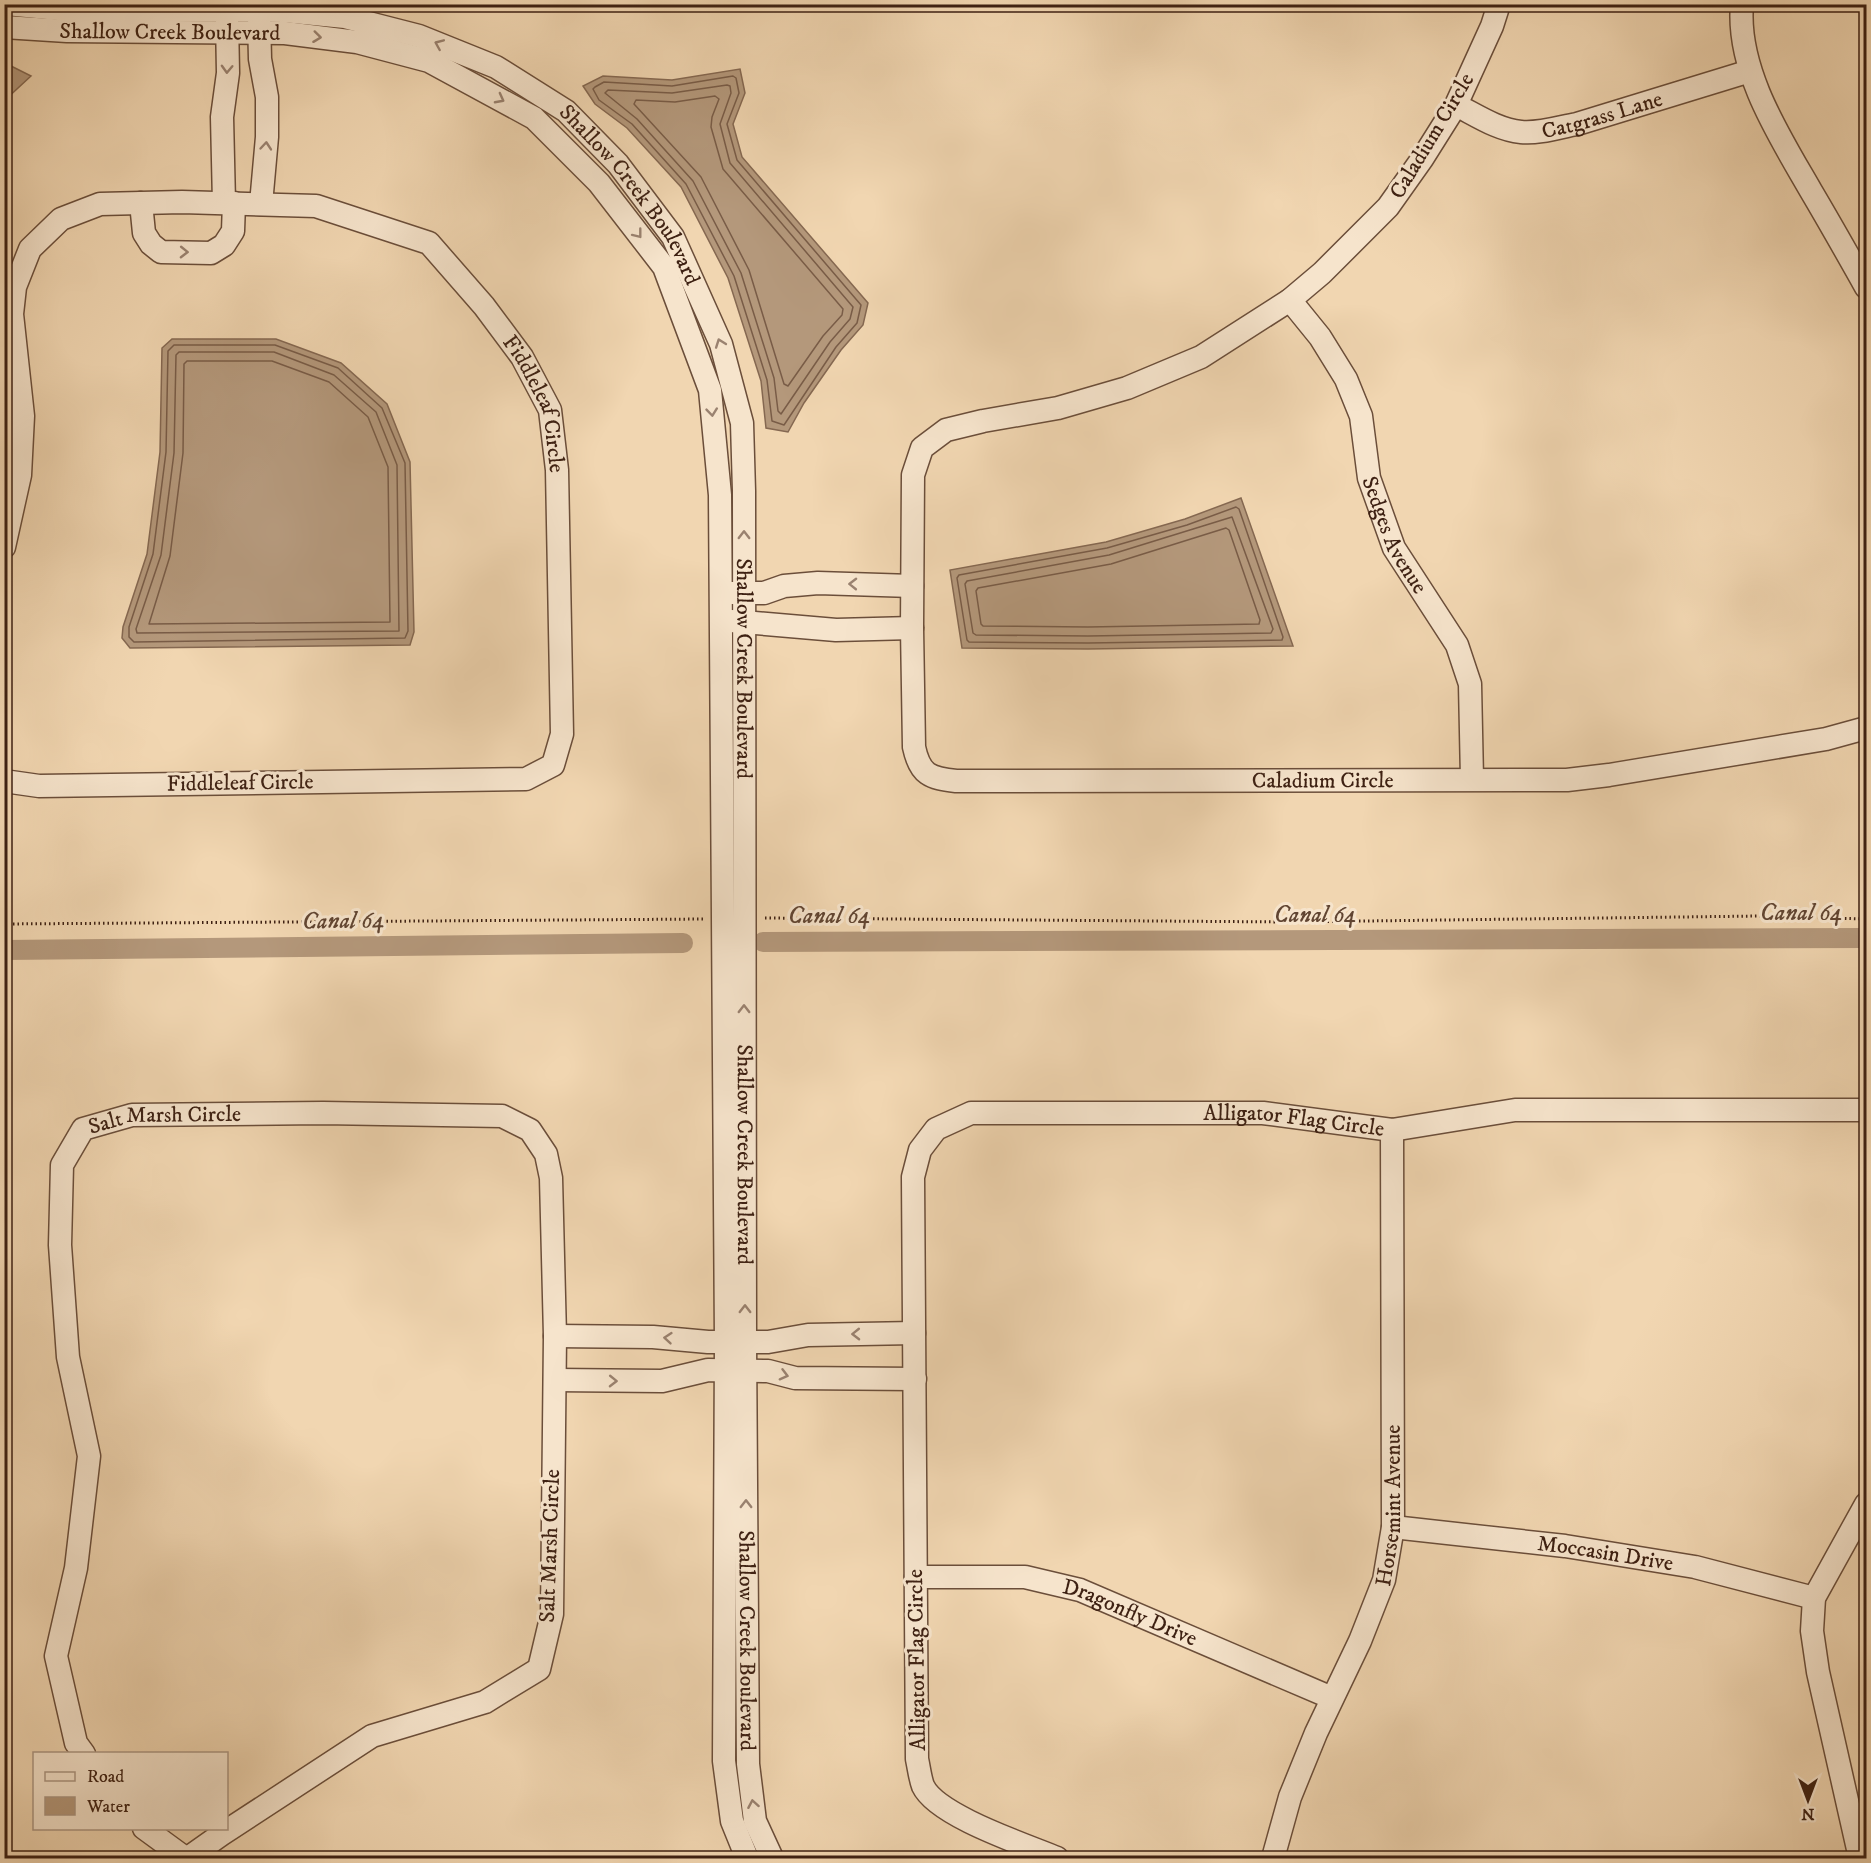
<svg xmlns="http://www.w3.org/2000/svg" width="1871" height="1863" viewBox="0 0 1871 1863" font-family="'IM FELL DW Pica',serif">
	<rect width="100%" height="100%" fill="#f1d6b1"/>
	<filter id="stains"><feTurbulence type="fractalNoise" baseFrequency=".00333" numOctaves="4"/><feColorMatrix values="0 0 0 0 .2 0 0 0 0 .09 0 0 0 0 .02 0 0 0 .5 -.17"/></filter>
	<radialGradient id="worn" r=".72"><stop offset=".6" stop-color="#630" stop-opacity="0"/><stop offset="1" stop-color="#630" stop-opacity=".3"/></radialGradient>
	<path fill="#d3b796" stroke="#886c54" stroke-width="1.5" d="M526,1852l32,6h-93z"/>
	<path fill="#b4987b" stroke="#856851" stroke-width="1.5" d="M5,63l26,13 -26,24 -1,-36z
		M740,69l5,24 -12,31 9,33 126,146 -5,22 -22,25 -37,53 -16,29 -22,-4 -5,-47 -33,-103 -47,-91 -54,-59 -32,-24 -12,-18 20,-10 69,4z
		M172,339h104l65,24 46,41 23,58 4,170 -4,13 -280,3 -8,-10 1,-11 24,-73 13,-102 2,-104z
		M1241,498l52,148 -205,3 -126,-1 -12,-78 156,-28 79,-23z"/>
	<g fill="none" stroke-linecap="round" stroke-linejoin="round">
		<path stroke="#795c47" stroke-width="1.5" d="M733,76l3,2 3,15 -12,31 10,36 124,145 -4,18 -21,24 -52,78 -12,-4 -5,-41 -33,-104 -48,-92 -54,-60 -33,-24 -6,-11 2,-2 9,-5 68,4z
			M727,85l3,1 1,7 -11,31 10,39 123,144 -3,12 -20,23 -49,72 -3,-3 -4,-33 -33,-105 -48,-92 -56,-62 -32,-26 3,-3 64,3z
			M715,96l4,3 -7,18 -1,10 12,42 120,140 -1,6 -19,21 -35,50 -4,-2 -35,-114 -48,-93 -67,-73 2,-4 39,2z
			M174,345h101l63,23 44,40 23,55 3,168 -3,7 -271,4 -5,-5v-10l24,-73 13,-102 2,-101z
			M179,352h95l60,23 42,37 21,53 2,166 -262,2 -1,-4 25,-74 13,-102 2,-98z
			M187,361h85l57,21 39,35 20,50 2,155 -241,2 21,-68 13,-103 1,-89z
			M1236,507l3,2 44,128 -1,3 -194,3 -119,-1 -2,-2 -10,-62 2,-3 148,-27 80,-23z
			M1232,517l41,112 -2,4 -183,3 -112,-1 -3,-2 -8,-49 2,-3 142,-26z
			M1226,528l3,2 31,90 -1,4 -171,3 -105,-1 -2,-2 -5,-33 2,-3 133,-24z"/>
		<path stroke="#b4987b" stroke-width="20" d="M763,942l1103,-4
			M4,950l679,-7"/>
		<g stroke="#6b4e3a" stroke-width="25">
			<g id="minor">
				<path id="s1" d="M6,4l63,6 215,1 61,6 74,19 77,31 70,44 52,53 55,73 48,107 21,79 2,68 1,851 3,422 7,57 17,37"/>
				<path id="s2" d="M1499,4l-7,22 -36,79 -34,54 -34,48 -66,66 -32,27 -89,57 -74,31 -69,20 -75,13 -37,9 -24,18 -9,27 -1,153 2,119c6,28 16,31 42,34l611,-1 42,-5 217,-36 40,-11"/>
				<path d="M1742,4c-6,66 38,133 69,187 19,32 37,64 55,96"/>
				<path d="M259,18l1,41 7,38v40l-6,67"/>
				<path id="s3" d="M4,27l63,4 218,2 72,9 72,19 105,57 65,65 65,84 46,123 10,105 6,847 -2,419 8,60 15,37"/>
				<path id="s4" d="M1456,105c20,10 42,25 65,27 18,2 39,-5 56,-8l173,-53"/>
				<path d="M141,203l3,30 7,11 10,8 50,1 13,-8 9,-14 1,-28"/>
				<path d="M224,203l-2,-86 6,-44 -1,-54"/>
				<path id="s5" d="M1290,300l30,37 26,42 15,37 8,62 25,70 63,97 13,39 2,95"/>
				<path id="s6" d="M4,547l16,-72 3,-59 -11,-102 3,-27 15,-38 31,-30 39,-15 82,-2 134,4 113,37 55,63 38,51 28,53 7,60 5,264 -9,31 -27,14 -487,7 -35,-5"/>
				<path d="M729,593h35l20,-7 34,-3 94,3"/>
				<path d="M731,621l105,9 76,-2"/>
				<path d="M555,1336l98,1 55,5h60l40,-7 106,-2"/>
				<path d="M555,1380l107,1 46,-11 60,1 27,7 120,1"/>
				<path id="s7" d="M1393,1527l172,19 130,21 119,31"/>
				<path id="s8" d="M916,1577h109l55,13 252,108"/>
				<path id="s9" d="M84,1754l-8,-11 -20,-87 20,-88 13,-112 -21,-99 -8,-112 2,-80 21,-36 49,-14 191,-2 179,3 28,14 16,24 5,24 4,158 -3,278 -13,55 -54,33 -113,34 -150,98 -34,24"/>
				<path d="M144,1828l41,30"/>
				<path id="s10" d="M1057,1858c-31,-13 -120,-42 -134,-72 -3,-8 -4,-18 -6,-27l-4,-582 7,-27 16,-21 35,-16h292l129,17 123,-20h351"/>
				<path id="s11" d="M1273,1858l17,-61 26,-64 44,-92 24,-61 9,-53 -1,-397"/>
				<path d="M1860,1858l-42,-186 -6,-41 2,-33 52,-94"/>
			</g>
		</g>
		<path stroke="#3e2113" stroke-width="3" stroke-dasharray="1.5 3" stroke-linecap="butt" d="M765,918l522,4 472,-6 107,3
			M4,924l701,-5"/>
		<use href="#minor" stroke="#f6e4cc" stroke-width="22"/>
	</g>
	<defs><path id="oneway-chevron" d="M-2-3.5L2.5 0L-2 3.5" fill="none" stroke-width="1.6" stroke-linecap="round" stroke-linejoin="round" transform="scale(1.5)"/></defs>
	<g stroke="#9a8270">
		<use href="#oneway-chevron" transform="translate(317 37) rotate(7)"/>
		<use href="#oneway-chevron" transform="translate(439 44) rotate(-157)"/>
		<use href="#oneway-chevron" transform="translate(227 69) rotate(92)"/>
		<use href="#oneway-chevron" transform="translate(500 99) rotate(28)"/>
		<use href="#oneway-chevron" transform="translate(266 146) rotate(-85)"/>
		<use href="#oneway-chevron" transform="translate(638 234) rotate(52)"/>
		<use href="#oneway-chevron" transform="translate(184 252) rotate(1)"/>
		<use href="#oneway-chevron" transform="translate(720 343) rotate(-110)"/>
		<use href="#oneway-chevron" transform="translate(712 412) rotate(84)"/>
		<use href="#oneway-chevron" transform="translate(744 535) rotate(-90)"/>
		<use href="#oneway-chevron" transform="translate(853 584) rotate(-179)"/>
		<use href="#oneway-chevron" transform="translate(744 1009) rotate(-90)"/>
		<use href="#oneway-chevron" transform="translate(745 1309) rotate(-90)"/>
		<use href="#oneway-chevron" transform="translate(856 1334) rotate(179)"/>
		<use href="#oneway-chevron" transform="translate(668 1338) rotate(-175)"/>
		<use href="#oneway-chevron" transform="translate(784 1375) rotate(15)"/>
		<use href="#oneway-chevron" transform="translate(613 1381) rotate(1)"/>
		<use href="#oneway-chevron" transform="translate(746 1504) rotate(-90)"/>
		<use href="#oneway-chevron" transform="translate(753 1804) rotate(-100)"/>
	</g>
	<g text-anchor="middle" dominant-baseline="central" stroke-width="6" stroke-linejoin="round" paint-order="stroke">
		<g font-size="22" fill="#3e2113" stroke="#f6e4cc">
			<text stroke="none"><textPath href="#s3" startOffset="166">Shallow Creek Boulevard</textPath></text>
			<text stroke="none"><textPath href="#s4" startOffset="154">Catgrass Lane</textPath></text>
			<text transform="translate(1432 136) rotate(-59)">Caladium Circle</text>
			<text stroke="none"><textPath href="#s1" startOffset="688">Shallow Creek Boulevard</textPath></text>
			<text stroke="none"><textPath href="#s6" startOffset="920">Fiddleleaf Circle</textPath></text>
			<text stroke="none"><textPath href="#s5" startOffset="262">Sedges Avenue</textPath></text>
			<text stroke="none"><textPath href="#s1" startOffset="1192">Shallow Creek Boulevard</textPath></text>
			<text stroke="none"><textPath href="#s2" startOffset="1497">Caladium Circle</textPath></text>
			<text transform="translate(240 783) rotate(-1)">Fiddleleaf Circle</text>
			<text stroke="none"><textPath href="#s10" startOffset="1180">Alligator Flag Circle</textPath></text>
			<text stroke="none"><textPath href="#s9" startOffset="724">Salt Marsh Circle</textPath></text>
			<text stroke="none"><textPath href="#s1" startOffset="1678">Shallow Creek Boulevard</textPath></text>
			<text stroke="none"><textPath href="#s11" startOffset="375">Horsemint Avenue</textPath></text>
			<text transform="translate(550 1546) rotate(-88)">Salt Marsh Circle</text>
			<text stroke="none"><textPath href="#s7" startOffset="214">Moccasin Drive</textPath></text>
			<text stroke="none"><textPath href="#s8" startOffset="220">Dragonfly Drive</textPath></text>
			<text stroke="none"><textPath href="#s1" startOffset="2164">Shallow Creek Boulevard</textPath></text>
			<text transform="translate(917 1660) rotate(-91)">Alligator Flag Circle</text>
		</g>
		<g font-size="24" font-style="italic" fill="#614532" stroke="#f6e4cc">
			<text x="1801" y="913">Canal 64</text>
			<text x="1315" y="915">Canal 64</text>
			<text x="829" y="916">Canal 64</text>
			<text transform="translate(343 921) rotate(-1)">Canal 64</text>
		</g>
	</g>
	<rect width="1871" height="1863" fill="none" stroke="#f1d6b1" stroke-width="24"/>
	<rect x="6" y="6" width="1859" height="1851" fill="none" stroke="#3e2113" stroke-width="3"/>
	<rect x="12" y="12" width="1847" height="1839" fill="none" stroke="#3e2113" stroke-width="1.5"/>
	<rect x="33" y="1752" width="195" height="78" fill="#f6e4cc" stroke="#ac9682" stroke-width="1.5"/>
	<rect x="45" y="1772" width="30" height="9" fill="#f6e4cc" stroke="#ac9682" stroke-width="1.5"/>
	<text x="87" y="1782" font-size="18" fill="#3e2113">Road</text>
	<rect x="45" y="1797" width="30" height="18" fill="#b4987b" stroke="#ac9682" stroke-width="1.5"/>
	<text x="87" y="1812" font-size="18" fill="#3e2113">Water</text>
	<g transform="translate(1808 1800) rotate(180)" stroke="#f6e4cc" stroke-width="4.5" paint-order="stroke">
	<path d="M0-4.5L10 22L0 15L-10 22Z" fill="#3e2113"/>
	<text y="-9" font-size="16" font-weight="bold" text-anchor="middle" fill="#3e2113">N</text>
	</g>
	<rect width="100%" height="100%" filter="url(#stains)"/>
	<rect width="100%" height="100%" fill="url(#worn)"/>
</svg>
